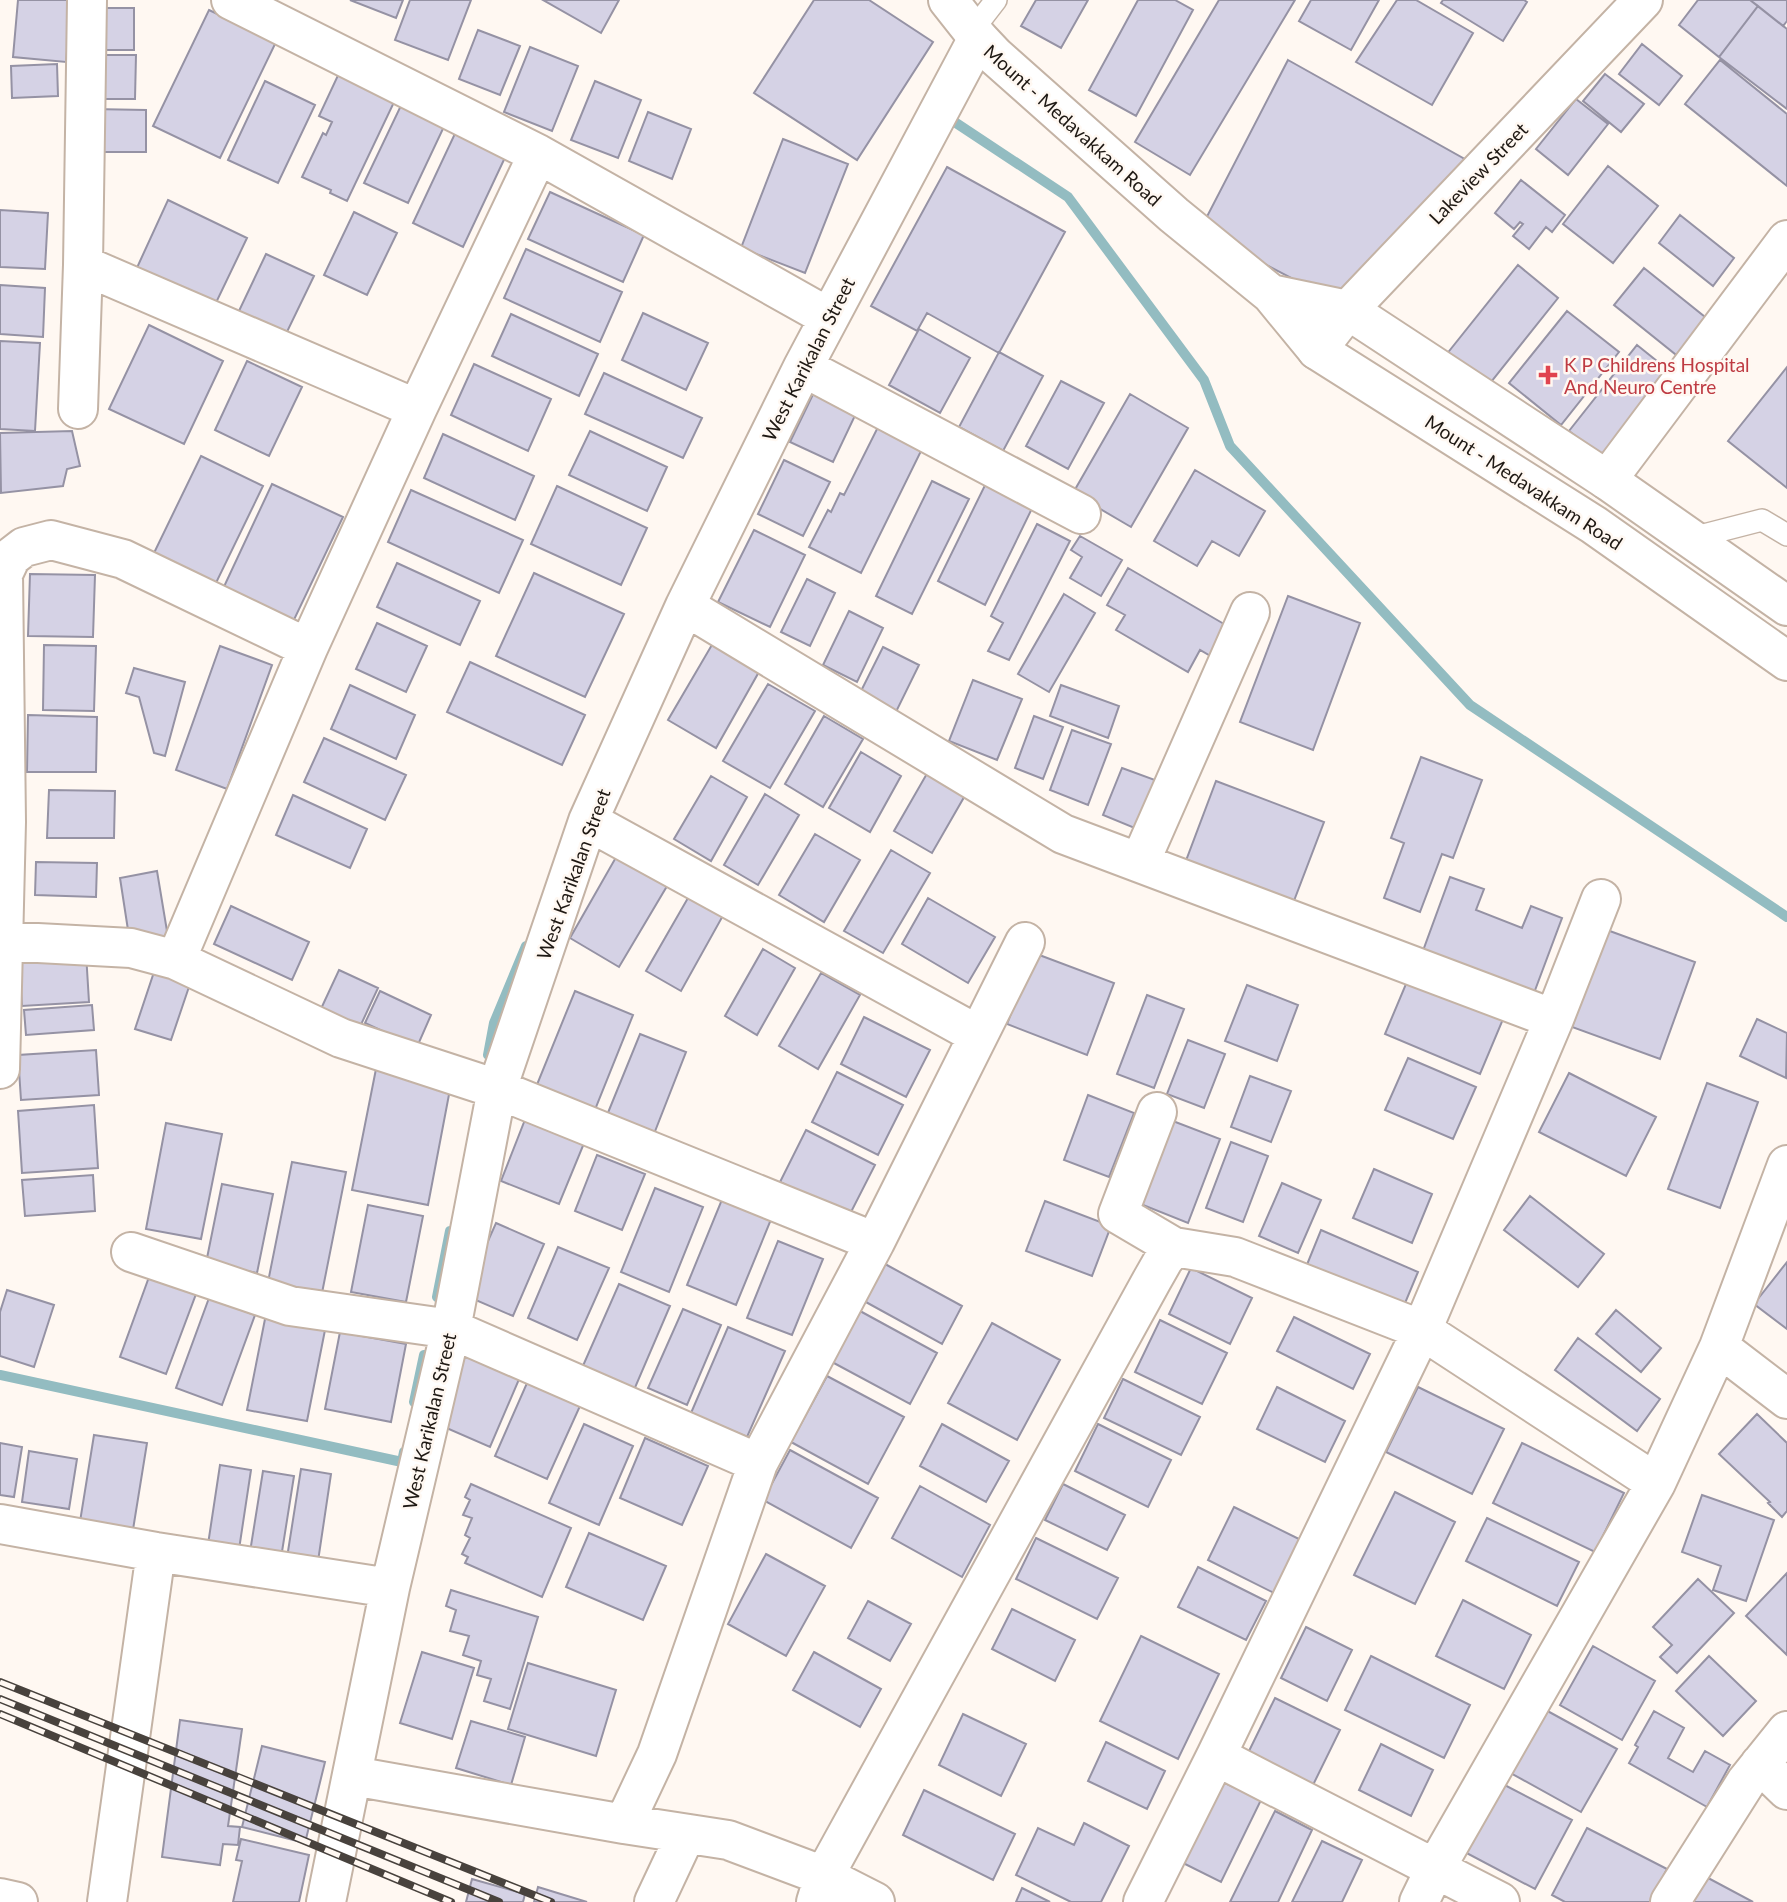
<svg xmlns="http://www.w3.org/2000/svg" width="1787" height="1902" viewBox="0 0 1787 1902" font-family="Lato,sans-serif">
	<rect width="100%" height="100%" fill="#fff8f2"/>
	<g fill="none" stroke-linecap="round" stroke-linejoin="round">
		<path stroke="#93bcc1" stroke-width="10" d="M944,115l124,82 136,183 26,66 240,259 317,212
			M488,1055l6,-32 32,-77
			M437,1297l13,-66
			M0,1375l402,87 2,-10
			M414,1402l10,-47"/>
	</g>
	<path fill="#d5d2e5" stroke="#9592a4" stroke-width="2" d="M18,0h54l-6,62 -53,-5z
		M350,0h53l-7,18z
		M410,0h61l-23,60 -53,-20z
		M543,0h76l-18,33z
		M814,0h55l64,42 -76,118 -103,-67z
		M1036,0h52l-27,48 -40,-22z
		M1138,0h37l18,10 -57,106 -47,-26z
		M1219,0h76l-105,175 -55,-33z
		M1311,0h68l-28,50 -52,-29z
		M1397,0h19l57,33 -41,72 -76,-43z
		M1443,0h81l3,2 -24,39 -62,-38z
		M1698,0h52l8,6 -39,51 -40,-32z
		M1750,0h37v21l-4,5z
		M1758,6l29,23v80l-68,-52z
		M95,8h39v42h-39z
		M209,10l67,32 -56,116 -67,-32z
		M478,30l42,16 -20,49 -41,-16z
		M1642,44l40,32 -23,29 -40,-31z
		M530,47l48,19 -26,65 -48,-19z
		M94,55h42l-1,44h-41z
		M1288,60l182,102 -133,140 -137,-72z
		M1720,60l67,54v72l-102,-82z
		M57,64l1,32 -46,2 -1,-32z
		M340,71l56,27 -49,103 -17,-8 1,-3 -29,-13 21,-44 3,2 6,-13 -13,-6z
		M1605,74l39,30 -23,28 -38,-31z
		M265,81l50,24 -37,78 -50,-23z
		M595,81l46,19 -23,58 -47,-18z
		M406,95l43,21 -41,87 -44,-20z
		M1576,99l32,25 -40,51 -32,-26z
		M92,109l54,1v42h-55z
		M648,112l43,17 -19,50 -43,-18z
		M459,125l50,24 -46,98 -50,-24z
		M783,139l65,25 -43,109 -64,-25z
		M1608,166l50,40 -45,57 -50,-39z
		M947,167l118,65 -66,121 -72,-40 -10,18 -46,-25z
		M1521,180l44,35 -13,17 -6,-5 -17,22 -16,-13 10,-12 -3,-2 -6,7 -19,-16z
		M550,192l94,43 -21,47 -95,-43z
		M168,200l79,38 -34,71 -78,-37z
		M0,210l48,3 -3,56 -45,-2z
		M354,212l43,21 -30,62 -43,-20z
		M1680,215l54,43 -21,28 -54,-43z
		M526,249l96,43 -22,50 -96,-44z
		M266,254l48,22 -29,60 -47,-23z
		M1518,265l40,33 -75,94 -41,-32z
		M1644,268l71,57 -30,37 -71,-57z
		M0,285l45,3 -2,49 -43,-3z
		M1567,311l52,41 -58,73 -52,-42z
		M643,313l65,30 -22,47 -64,-30z
		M511,314l87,40 -19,42 -87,-40z
		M149,325l74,36 -39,83 -75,-35z
		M919,329l51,29 -30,55 -51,-28z
		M0,341l40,2 -5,88 -35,-2z
		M1637,345l41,33 -68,85 -41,-32z
		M999,352l44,24 -40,75 -44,-24z
		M247,361l55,26 -33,69 -54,-26z
		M474,364l77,35 -23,52 -77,-36z
		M1787,367v121l-59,-47z
		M604,373l98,45 -19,40 -98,-44z
		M1061,381l43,22 -36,66 -42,-23z
		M818,384l42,21 -27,57 -43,-20z
		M1130,394l58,34 -57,99 -58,-34z
		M878,427l44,22 -61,124 -52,-26 19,-37 3,2 9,-19 4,2z
		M72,431l8,35 -13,3 -4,17 -62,7 -1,-60z
		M590,431l77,36 -20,44 -78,-36z
		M443,434l91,42 -19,44 -91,-42z
		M201,456l62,30 -48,99 -62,-30z
		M784,460l46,22 -27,54 -45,-22z
		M1195,470l70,41 -26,45 -27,-15 -15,25 -43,-25z
		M992,471l47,23 -54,111 -47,-24z
		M932,481l37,18 -57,115 -36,-18z
		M272,484l71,33 -52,109 -70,-33z
		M557,486l90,42 -26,57 -90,-41z
		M411,490l112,50 -24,53 -111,-51z
		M1037,524l33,17 -61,119 -21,-9 15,-28 -12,-7z
		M754,530l51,25 -35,72 -52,-25z
		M1080,536l42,24 -21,36 -31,-18 12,-21 -11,-7z
		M397,563l83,38 -20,44 -83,-38z
		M1128,568l108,63 -17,30 -19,-11 -12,22 -72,-42 9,-15 -18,-10z
		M534,573l90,41 -39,83 -89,-41z
		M30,574l65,1 -2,62 -65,-1z
		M807,579l28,14 -25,53 -29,-14z
		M1064,594l31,19 -46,79 -31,-18z
		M1288,596l72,27 -47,127 -73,-28z
		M849,611l34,17 -26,54 -34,-17z
		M377,623l50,23 -21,46 -50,-23z
		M713,643l47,27 -44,78 -48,-28z
		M44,645l52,1 -2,65 -51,-1z
		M220,646l52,19 -45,124 -51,-19z
		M883,647l36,18 -27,55 -37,-17z
		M470,662l115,53 -23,50 -115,-53z
		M134,668l51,14 -20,74 -11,-3 -15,-56 -13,-4z
		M973,680l49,19 -25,61 -48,-19z
		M768,684l47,27 -45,77 -47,-27z
		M350,685l65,30 -19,44 -65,-30z
		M1061,685l58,21 -11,32 -58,-22z
		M28,715l69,2 -1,55h-69z
		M824,716l39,23 -40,68 -38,-23z
		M1034,716l29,11 -20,52 -28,-11z
		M1072,730l39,14 -23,61 -38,-15z
		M324,738l82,37 -21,45 -81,-38z
		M861,752l40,24 -31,56 -41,-24z
		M1421,757l61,23 -29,78 -11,-4 -22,58 -36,-14 20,-55 -13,-5z
		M1122,768l33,12 -18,49 -34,-14z
		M929,770l38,22 -35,61 -38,-22z
		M711,776l36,21 -36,64 -37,-22z
		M1216,781l108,41 -32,84 -108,-40z
		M49,790l66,1 -1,47h-67z
		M765,794l34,21 -41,70 -34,-20z
		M293,795l74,34 -17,39 -74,-33z
		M815,834l45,26 -36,62 -45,-27z
		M891,850l39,23 -47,80 -39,-22z
		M619,852l51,29 -51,86 -49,-29z
		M36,862l61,1 -1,34 -61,-2z
		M157,871l11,66 -38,6 -10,-65z
		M1450,877l34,12 -8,21 46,18 9,-22 31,12 -31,83 -111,-42z
		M696,884l34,19 -49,88 -35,-20z
		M928,898l67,39 -27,46 -66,-39z
		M231,906l78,36 -17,38 -78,-36z
		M1607,930l88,32 -35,97 -88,-32z
		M763,949l32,19 -38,67 -32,-19z
		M86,953l3,49 -67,4 -3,-48z
		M1034,953l80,30 -27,72 -80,-31z
		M156,966l36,12 -21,62 -36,-11z
		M339,970l39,18 -20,43 -39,-18z
		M1411,972l95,40 -26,62 -95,-40z
		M821,973l39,22 -42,74 -39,-23z
		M1247,985l51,20 -21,56 -52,-20z
		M380,991l51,24 -14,32 -52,-24z
		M575,991l58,24 -41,102 -56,-30z
		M1147,995l37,14 -30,79 -37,-14z
		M92,1005l2,25 -68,5 -2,-25z
		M864,1017l66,33 -24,47 -65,-33z
		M1757,1019l30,14 -1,45 -46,-22z
		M640,1034l46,18 -34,87 -47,-19z
		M1188,1040l37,14 -21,54 -37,-14z
		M96,1050l3,45 -78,5 -3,-45z
		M1408,1058l68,29 -23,52 -68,-29z
		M376,1069l75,15 -23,121 -76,-15z
		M837,1072l66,33 -25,50 -66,-33z
		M1569,1073l87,44 -30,59 -87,-44z
		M1250,1076l41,15 -20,51 -40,-15z
		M1707,1083l51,19 -38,106 -52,-19z
		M1088,1095l46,18 -25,64 -45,-17z
		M94,1105l4,63 -76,5 -4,-62z
		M528,1112l59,24 -28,68 -58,-23z
		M1165,1118l55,21 -32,84 -55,-22z
		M166,1123l56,11 -21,105 -55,-10z
		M806,1130l69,35 -26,51 -69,-34z
		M1231,1142l37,14 -25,66 -37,-14z
		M597,1155l48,19 -23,56 -47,-19z
		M292,1162l54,10 -26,131 -54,-11z
		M1374,1169l58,25 -20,49 -59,-25z
		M93,1175l2,36 -70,5 -3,-36z
		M1282,1183l39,17 -23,53 -39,-17z
		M222,1184l51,10 -16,79 -51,-10z
		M655,1188l48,19 -34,85 -48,-20z
		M1530,1196l74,58 -26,33 -74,-57z
		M723,1197l49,20 -36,88 -49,-20z
		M1045,1201l66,25 -19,50 -66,-25z
		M368,1205l55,11 -17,86 -55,-10z
		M496,1223l48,21 -31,72 -49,-21z
		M1321,1230l97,42 -15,36 -97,-41z
		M778,1241l45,18 -31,76 -45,-17z
		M558,1247l51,21 -32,72 -49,-22z
		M1787,1262v67l-33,-25z
		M885,1264l77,42 -20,38 -78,-43z
		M1191,1268l61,30 -22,46 -61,-30z
		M149,1277l47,17 -30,80 -46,-17z
		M619,1284l51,22 -36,84 -52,-22z
		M7,1290l47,15 -20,62 -34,-11v-44z
		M209,1298l46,17 -33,90 -46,-17z
		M683,1309l38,16 -34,80 -39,-17z
		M1616,1310l45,38 -20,24 -45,-38z
		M860,1311l77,42 -27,51 -78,-42z
		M266,1314l60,11 -19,96 -60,-11z
		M1294,1317l76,37 -17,35 -76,-38z
		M1160,1320l67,33 -25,51 -67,-32z
		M992,1323l68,37 -43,80 -69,-37z
		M728,1327l57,24 -38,86 -56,-24z
		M340,1332l66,12 -15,78 -66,-13z
		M1578,1338l82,61 -23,32 -82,-61z
		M469,1347l54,23 -33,77 -55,-24z
		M827,1376l77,41 -36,67 -77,-42z
		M1123,1379l77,38 -19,38 -77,-37z
		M527,1383l53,23 -33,73 -52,-23z
		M1277,1387l68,34 -20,41 -68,-33z
		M1418,1387l86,42 -32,65 -86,-42z
		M1757,1414l30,29v68l-5,6 -14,-14 2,-1 -51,-48z
		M584,1424l49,22 -34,79 -50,-22z
		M942,1424l67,37 -23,41 -66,-36z
		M1098,1424l73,36 -23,47 -73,-36z
		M94,1435l53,8 -16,99 -53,-8z
		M645,1438l63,28 -26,59 -62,-27z
		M0,1443l22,4 -8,50 -14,-2z
		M1522,1443l102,50 -29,59 -102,-49z
		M790,1450l88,48 -27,50 -88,-48z
		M29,1451l48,8 -8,50 -47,-7z
		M220,1465l31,5 -13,86 -31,-5z
		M301,1469l30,5 -14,94 -31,-4z
		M263,1471l31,5 -13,82 -31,-6z
		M471,1484l100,44 -29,69 -77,-34 3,-6 -6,-3 8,-16 -5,-3 7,-17 -9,-3 7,-15 -5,-3z
		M1063,1484l62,31 -18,35 -62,-30z
		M920,1486l70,39 -28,52 -70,-39z
		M1395,1492l60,30 -40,82 -61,-29z
		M1702,1495l72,25 -28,81 -33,-11 8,-24 -39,-14z
		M1234,1507l67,33 -27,53 -66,-33z
		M1487,1518l92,44 -22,44 -91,-45z
		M589,1533l77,33 -23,54 -77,-33z
		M1036,1538l82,40 -21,41 -81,-40z
		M766,1554l59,32 -39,70 -58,-32z
		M1198,1567l68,34 -20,39 -68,-33z
		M1787,1573v82l-41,-39z
		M1698,1579l36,34 -57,60 -17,-16 12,-12 -19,-18z
		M451,1590l87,27 -28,92 -26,-8 7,-22 -14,-4 4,-14 -18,-6 6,-19 -19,-5 6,-21 -10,-4z
		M1463,1600l68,35 -27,54 -68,-33z
		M868,1601l43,23 -21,37 -42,-23z
		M1012,1609l63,31 -20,41 -63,-32z
		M1306,1627l46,23 -25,51 -46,-23z
		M1141,1636l78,38 -41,85 -78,-38z
		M1593,1646l62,35 -33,59 -62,-35z
		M422,1652l52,16 -22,71 -52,-16z
		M814,1652l67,37 -21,38 -67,-37z
		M1371,1656l99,49 -26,53 -99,-48z
		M1709,1656l47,45 -33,35 -47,-45z
		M528,1663l88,27 -20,66 -88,-27z
		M1275,1698l65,32 -27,55 -65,-32z
		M1542,1708l75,41 -36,63 -74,-41z
		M1654,1711l30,17 -16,30 25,14 12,-21 25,14 -23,42 -78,-44 9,-16 -3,-2z
		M963,1714l63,30 -25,52 -62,-31z
		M180,1720l62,9 -14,97 12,1 -2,18 -15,-1 -3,21 -58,-8z
		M471,1721l54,16 -14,48 -55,-17z
		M1106,1742l59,29 -18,38 -59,-28z
		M1381,1744l52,26 -22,46 -52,-26z
		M262,1746l63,16 -20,81 -63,-16z
		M1495,1780l77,40 -37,69 -76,-40z
		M1221,1781l40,19 -40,82 -40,-20z
		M924,1790l91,44 -22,46 -90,-45z
		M1275,1811l37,19 -34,72h-48z
		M1084,1823l45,23 -28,56h-30l-55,-27 22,-47 36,17z
		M1587,1828l80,41 -17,33h-85l-13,-7z
		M241,1839l68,16 -10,47h-66l9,-41 -6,-1z
		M1322,1841l40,19 -20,42h-50z
		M1695,1871l58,31h-74z
		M472,1879l53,15 -2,8h-57z
		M538,1887l49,15h-53z
		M1022,1888l28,14h-34z"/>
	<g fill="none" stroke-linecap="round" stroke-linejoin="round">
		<g stroke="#c4b3a5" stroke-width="24">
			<path id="service" d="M972,31l24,-31
				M1692,538l70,-18 25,15"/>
		</g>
		<g stroke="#c4b3a5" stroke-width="42">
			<path id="minor" d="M231,0l307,154 290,163
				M83,265l334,144
				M803,367l278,147
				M78,409l5,-144 4,-265
				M1607,480l180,-240
				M685,606l378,228 491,185
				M588,821l390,214
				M1140,862l110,-250
				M0,941l131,7 45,12 165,78 156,51 378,153
				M176,960l132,-312 109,-239 121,-255
				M0,1069l6,-247 -3,-248 8,-17 13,-10 27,-7 72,19 185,89
				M1157,1112l-39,102 56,33
				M131,1252l159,54 161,23 307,134
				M1719,1347l68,52
				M0,1524l156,28 234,36
				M1760,1764l27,26
				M353,1776l271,48
				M0,1898l18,4
				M107,1902l49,-350
				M326,1902l64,-314 61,-259 46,-240 91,-268 97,-215 118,-239 175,-329
				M654,1902l32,-68
				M816,1902l8,-26 328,-596 12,-21 10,-12 61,10 187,73 234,153
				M875,1902l-51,-26 -96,-36 -104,-16 33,-70 101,-291 117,-221 150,-300
				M1143,1902l73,-146
				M1419,1902l16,-33 221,-386 63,-136 68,-182
				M1500,1902l-284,-146 206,-426 132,-311 47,-120
				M1670,1902l76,-120 41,-51"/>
		</g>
		<g stroke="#c4b3a5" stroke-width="42">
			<path id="tertiary" d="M1317,350l31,-40 295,-310"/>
		</g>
		<g stroke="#c4b3a5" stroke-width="42">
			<path id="primary" d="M948,0l30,38 17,18 179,159 97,79 46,56 277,175 193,136
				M1271,294l77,16 259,170 180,126"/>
		</g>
		<use href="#service" stroke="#fff" stroke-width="21"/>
		<use href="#minor" stroke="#fff" stroke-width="38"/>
		<use href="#tertiary" stroke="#fff" stroke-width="38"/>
		<use href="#primary" stroke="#fff" stroke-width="38"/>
		<g stroke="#48423d" stroke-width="8">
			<path id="rail" d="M0,1682l551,220
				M0,1699l499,203
				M0,1714l451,188"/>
		</g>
		<use href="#rail" stroke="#fff8f2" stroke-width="5" stroke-dasharray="16" stroke-linecap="butt"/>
	</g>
	<path fill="#e0444e" stroke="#fff8f2" stroke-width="2.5" d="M1544.5 364.5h7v7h7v7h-7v7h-7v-7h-7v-7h7z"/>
	<g text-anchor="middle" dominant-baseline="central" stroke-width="5" stroke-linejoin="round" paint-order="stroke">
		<g font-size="19" fill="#1e1813" stroke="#fff8f2">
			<text transform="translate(1073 125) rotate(42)">Mount - Medavakkam Road</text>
			<text transform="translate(1478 173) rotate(-46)">Lakeview Street</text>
			<text transform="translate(808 359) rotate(-63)">West Karikalan Street</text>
			<text transform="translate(1524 482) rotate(33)">Mount - Medavakkam Road</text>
			<text transform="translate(573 874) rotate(-70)">West Karikalan Street</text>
			<text transform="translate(429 1421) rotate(-77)">West Karikalan Street</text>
		</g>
		<g font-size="19" fill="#be3a42" stroke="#fff8f2" text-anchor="start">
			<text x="1564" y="364">K P Childrens Hospital<tspan x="1564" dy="22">And Neuro Centre</tspan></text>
		</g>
	</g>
</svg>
